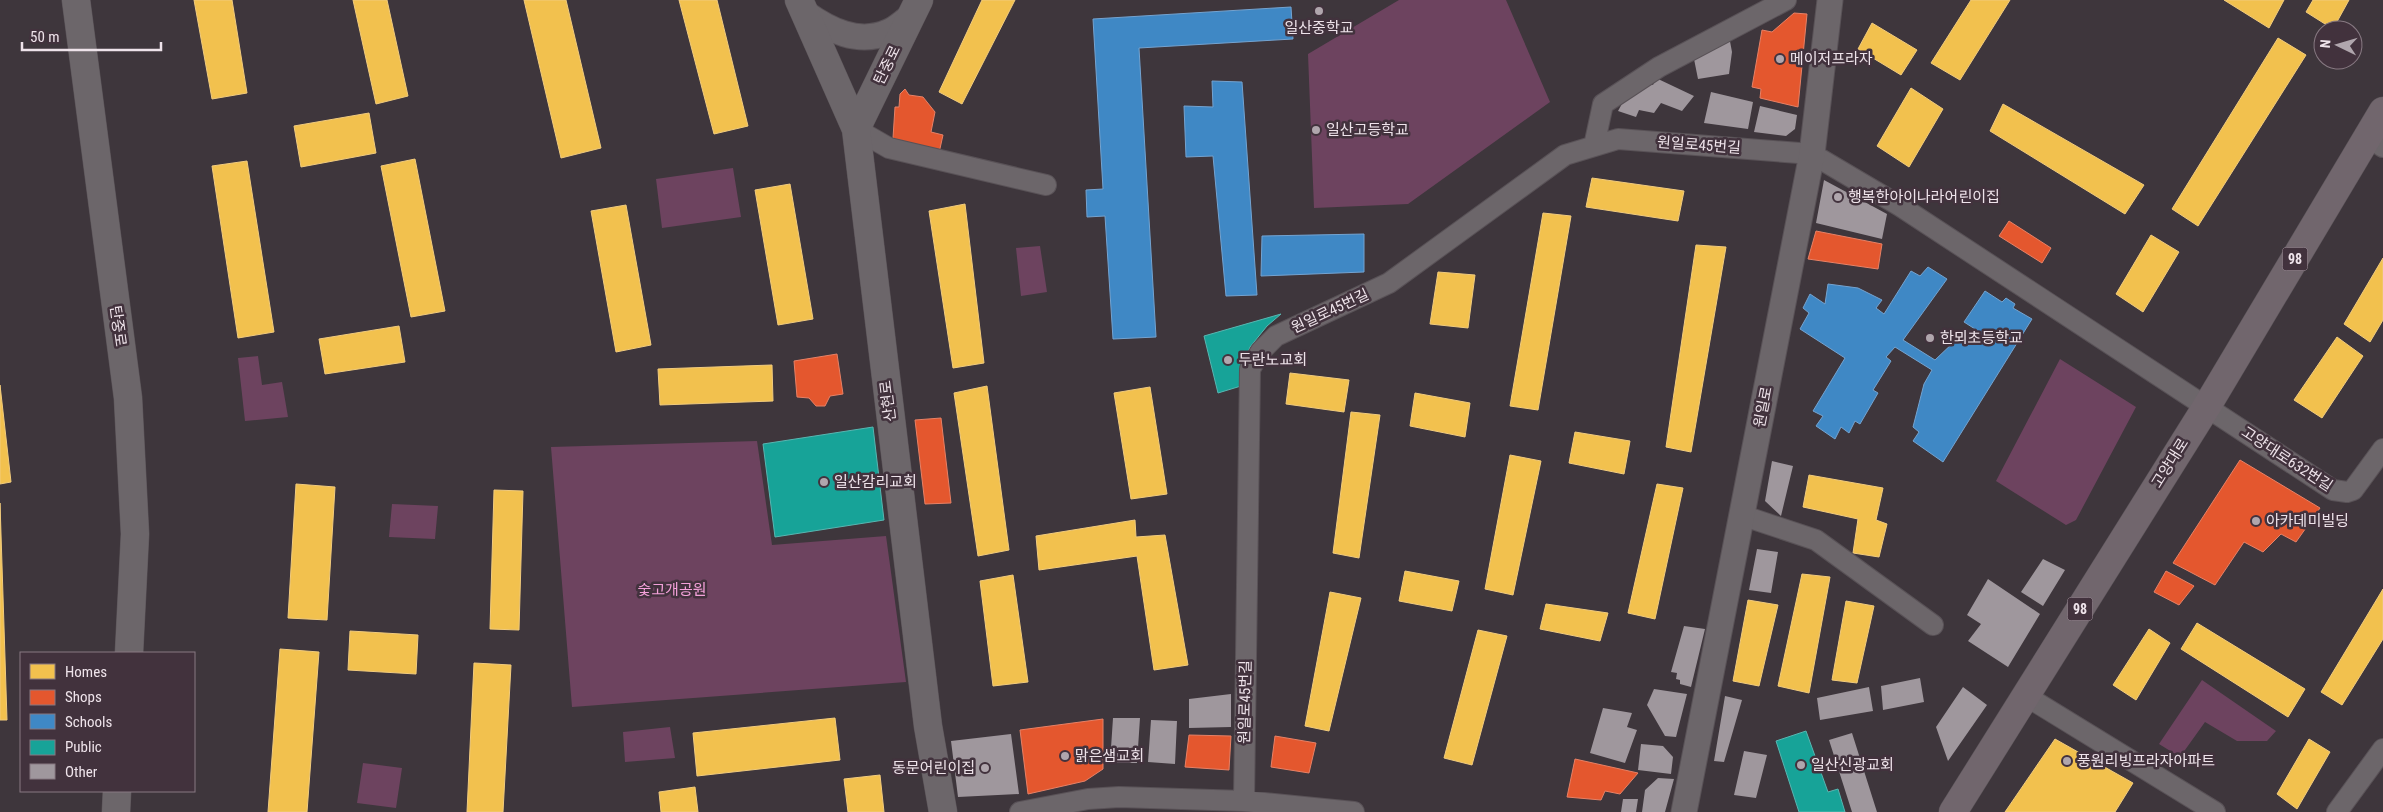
<svg xmlns="http://www.w3.org/2000/svg" width="2383" height="812" viewBox="0 0 2383 812" font-family="'Roboto Condensed','Noto Sans KR',sans-serif">
	<rect width="100%" height="100%" fill="#3e363c"/>
	<path fill="#6d435f" d="M1399,0h107l44,102 -142,102 -94,4 -6,-154z
		M733,168l8,49 -79,11 -6,-49z
		M1040,246l7,46 -26,4 -5,-48z
		M258,356l4,29 20,-3 6,35 -43,4 -7,-63z
		M2060,359l76,48 -60,113 -10,5 -70,-44z
		M757,441l15,104 114,-9 20,146 -334,25 -21,-260z
		M392,504l46,2 -3,33 -46,-2z
		M2202,680l74,51 -9,10h-30l-32,-19 -25,35 -21,-13z
		M670,727l5,31 -50,4 -2,-30z
		M363,763l39,5 -6,40 -39,-5z"/>
	<path fill="#f2c14e" stroke="#f1cb7d" d="M194,0h38l15,93 -35,6z
		M353,0h34l21,96 -32,8z
		M524,0h42l35,148 -40,10z
		M679,0h38l31,126 -34,8z
		M982,0h33l-53,104 -23,-12z
		M1971,0h39l-50,80 -29,-17z
		M2224,0h60l-15,28z
		M2313,0h36l-16,29 -27,-17z
		M1872,23l45,27 -16,25 -43,-26z
		M2278,38l28,17 -108,171 -26,-17z
		M1911,88l32,21 -34,58 -32,-21z
		M2003,104l141,81 -19,29 -135,-83z
		M369,113l7,40 -75,14 -7,-41z
		M415,159l30,152 -34,6 -30,-151z
		M247,161l27,171 -36,6 -26,-172z
		M1592,178l92,13 -6,30 -92,-14z
		M790,184l23,135 -35,6 -23,-135z
		M965,204l19,159 -31,5 -24,-157z
		M626,205l25,140 -35,7 -25,-141z
		M1543,213l28,3 -33,194 -28,-4z
		M2151,235l28,17 -36,60 -27,-18z
		M1696,245l30,2 -35,205 -25,-5z
		M2383,258v62l-13,22 -26,-18z
		M1438,272l37,3 -7,53 -38,-4z
		M399,326l6,36 -80,12 -6,-35z
		M2337,337l26,19 -41,62 -28,-18z
		M772,365l1,36 -113,4 -2,-36z
		M1290,373l59,7 -5,32 -58,-8z
		M0,385l11,97 -11,2z
		M987,386l22,164 -31,6 -24,-163z
		M1150,387l17,107 -36,5 -17,-106z
		M1415,393l55,10 -5,34 -55,-11z
		M1351,412l29,3 -21,143 -26,-5z
		M1575,432l55,9 -6,33 -55,-11z
		M1510,455l31,6 -28,134 -28,-6z
		M1809,475l74,13 -7,32 11,4 -8,33 -26,-4 5,-34 -55,-12z
		M296,484l39,3 -8,133 -39,-2z
		M1657,484l26,4 -28,131 -27,-6z
		M494,490l29,1 -4,139 -29,-1z
		M0,503l7,217h-7z
		M1135,520l1,17 29,-2 23,130 -34,5 -17,-114 -98,14 -3,-34z
		M1405,571l54,10 -7,30 -53,-10z
		M1802,574l28,3 -21,116 -31,-7z
		M1013,575l15,107 -35,4 -13,-105z
		M2383,589v50l-41,66 -21,-13z
		M1330,592l31,6 -32,133 -24,-5z
		M1748,600l30,5 -19,81 -26,-5z
		M1846,601l28,5 -17,77 -25,-3z
		M1546,604l62,9 -8,28 -60,-12z
		M2197,623l108,66 -17,28 -107,-68z
		M2149,629l21,14 -34,57 -23,-15z
		M1478,630l29,6 -35,129 -28,-7z
		M350,631l68,4 -2,39 -68,-4z
		M280,649l39,3 -12,160h-39z
		M474,663l37,2 -8,147h-36z
		M835,718l5,42 -143,16 -4,-43z
		M2055,739l78,44 -18,29h-110z
		M2309,739l21,13 -33,57 -20,-15z
		M880,775l4,37h-36l-4,-33z
		M695,787l3,25h-37l-2,-20z"/>
	<path fill="#e4572e" stroke="#e78166" d="M1794,13l13,1 -9,93 -38,-9 1,-9 -9,-2 10,-57 10,2z
		M905,89l4,6 14,2 12,15 -4,20 12,3 -4,18 -38,-6 -8,-9 2,-31h4l1,-13z
		M2009,221l42,27 -9,15 -43,-27z
		M1816,231l66,13 -4,25 -70,-10z
		M837,354l6,40 -13,2 -5,10h-9l-7,-8 -12,-1 -3,-36z
		M941,418l10,85 -26,1 -10,-84z
		M2240,460l80,48 -24,34 -15,-8 -18,18 -19,-10 -29,43 -42,-22z
		M2166,571l28,15 -15,19 -25,-13z
		M1103,719v50l-18,12 -57,13 -8,-64z
		M1189,735l42,1 -2,34 -44,-3z
		M1275,736l41,7 -7,30 -38,-6z
		M1575,759l63,14 -18,21 -15,-3 -4,9 -34,-3z"/>
	<path fill="#3f88c5" stroke="#74a3d0" d="M1291,7l2,32 -154,9 17,289 -43,2 -8,-123 -18,1 -1,-27 17,-1 -10,-170z
		M1212,81l30,1 15,213 -31,1 -13,-140 -27,1 -2,-51 29,1z
		M1364,234v38l-103,4 1,-40z
		M1928,267l19,12 -44,61 32,20 21,-20 10,5 9,-16 -11,-7 21,-31 17,11 4,-4 9,6 -2,4 19,11 -89,143 -30,-21 6,-9 -6,-5 11,-43 8,-14 -37,-23 -9,10 5,4 -18,29 5,3 -18,31 -5,-3 -6,12 -8,-6 -6,12 -19,-13 7,-10 -10,-5 32,-53 -45,-29 9,-16 -6,-5 7,-14 15,10 3,-20 30,4 24,12 -6,8 8,6 27,-43 9,5z"/>
	<path fill="#17a398" stroke="#58b6b1" d="M1281,314l-14,12 -17,21 -10,26 1,13 -23,7 -14,-57z
		M873,427l11,93 -109,17 -12,-93z
		M1806,731l22,61 10,-3 7,23h-46l-23,-71z"/>
	<path fill="#9f979d" d="M1729,36l3,16 -3,22 -31,5 -5,-25z
		M1656,78l38,18 -12,15 -21,-8 -7,10 -15,-3 -3,7 -18,-6 11,-20 14,-10 10,4z
		M1711,92l42,10 -5,27 -44,-6z
		M1760,106l37,9 -2,14 -9,7 -32,-4z
		M1824,180l63,34 -5,25 -66,-16z
		M1772,461l21,5 -12,50 -16,-15z
		M1757,549l21,3 -7,41 -22,-3z
		M2043,559l22,11 -22,36 -22,-14z
		M1988,579l52,35 -32,53 -40,-26 13,-17 -14,-9z
		M1684,626l21,3 -14,58 -11,-3v-4l-4,-1 1,-6 -6,-1z
		M1920,678l4,24 -41,8 -2,-24z
		M1869,687l4,24 -53,9 -3,-22z
		M1963,687l24,18 -39,56 -12,-34z
		M1654,689l33,5 -11,43 -11,-1 -18,-31z
		M1231,694v33l-42,1v-29z
		M1725,696l17,4 -18,62 -10,-1z
		M1603,708l29,5 -5,14 10,3 -12,33 -35,-10z
		M1113,718h27l-3,45h-27z
		M1151,720l26,1 -2,43 -27,-2z
		M1852,733l25,79h-25l-23,-72z
		M1011,734l8,60 -61,3 -7,-56z
		M1641,744l22,2 10,11 -2,17 -33,-4z
		M1744,751l23,4 -11,43 -22,-3z
		M1658,778l16,1 -9,33h-23l3,-22z
		M1623,799h15l-2,13h-15z"/>
	<g fill="none" stroke-linecap="round" stroke-linejoin="round">
		<g stroke="#595257" stroke-width="22">
			<path id="minor" d="M856,129l33,19 157,37
				M2380,145l3,2
				M1594,146l9,-42 56,-37 127,-67
				M1741,515l75,25 117,85
				M2026,696l189,116
				M1244,801l6,-432 11,-18 15,-15 113,-53 176,-128 53,-16 194,15 88,52 433,284 14,2 6,-2 30,-41
				M1020,812l68,-13 31,-2 125,4 110,11
				M2337,812l46,-63"/>
		</g>
		<g stroke="#595257" stroke-width="27">
			<path id="tertiary" d="M805,13c24,17 53,32 83,19 8,-3 15,-10 22,-15
				M1684,812l128,-658 18,-154"/>
		</g>
		<g stroke="#595257" stroke-width="29">
			<path id="secondary" d="M76,0l52,398 7,136 -6,119
				M799,0l57,129 72,597 15,86
				M856,129l63,-129
				M116,812l1,-21"/>
		</g>
		<g stroke="#595257" stroke-width="29">
			<path id="primary" d="M1953,812l254,-406 176,-295"/>
		</g>
		<use href="#minor" stroke="#6c666a" stroke-width="20"/>
		<use href="#tertiary" stroke="#6c666a" stroke-width="25"/>
		<use href="#secondary" stroke="#6c666a" stroke-width="28"/>
		<use href="#primary" stroke="#71666d" stroke-width="28"/>
	</g>
	<g fill="#b0a6ad" stroke="#42323d" stroke-width="2">
		<circle cx="1319" cy="11" r="5"/>
		<circle cx="1780" cy="59" r="5"/>
		<circle cx="1316" cy="130" r="5"/>
		<circle cx="1838" cy="197" r="5"/>
		<circle cx="1930" cy="338" r="5"/>
		<circle cx="1228" cy="360" r="5"/>
		<circle cx="824" cy="482" r="5"/>
		<circle cx="2256" cy="521" r="5"/>
		<circle cx="1065" cy="756" r="5"/>
		<circle cx="2067" cy="761" r="5"/>
		<circle cx="1801" cy="765" r="5"/>
		<circle cx="985" cy="768" r="5"/>
	</g>
	<g text-anchor="middle" dominant-baseline="central" stroke-width="5" stroke-linejoin="round" paint-order="stroke">
		<g fill="#42323d" stroke="#baaeb6" stroke-width="1">
			<rect x="2282.5" y="247.5" width="25" height="23" rx="4"/>
			<rect x="2067.5" y="597.5" width="25" height="23" rx="4"/>
		</g>
		<g font-size="14" font-weight="bold" fill="#eee3ea">
			<text x="2295" y="259">98</text>
			<text x="2080" y="609">98</text>
		</g>
		<g font-size="15" fill="#eee3ea" stroke="#42323d" text-anchor="start">
			<text x="1319" y="28" text-anchor="middle">일산중학교</text>
			<text x="1790" y="59">메이저프라자</text>
			<text x="1326" y="130">일산고등학교</text>
			<text x="1848" y="197">행복한아이나라어린이집</text>
			<text x="1940" y="338">한뫼초등학교</text>
			<text x="1238" y="360">두란노교회</text>
			<text x="834" y="482">일산감리교회</text>
			<text x="2266" y="521">아카데미빌딩</text>
			<text x="1075" y="756">맑은샘교회</text>
			<text x="2077" y="761">풍원리빙프라자아파트</text>
			<text x="1811" y="765">일산신광교회</text>
			<text x="975" y="768" text-anchor="end">동문어린이집</text>
		</g>
		<g font-size="15" fill="#eee3ea" stroke="#42323d">
			<text transform="translate(887 65) rotate(-64)">탄중로</text>
			<text transform="translate(1699 145) rotate(4)">원일로45번길</text>
			<text transform="translate(1330 311) rotate(-25)">원일로45번길</text>
			<text transform="translate(118 326) rotate(82)">탄중로</text>
			<text transform="translate(888 401) rotate(-97)">산현로</text>
			<text transform="translate(1763 407) rotate(-79)">원일로</text>
			<text transform="translate(2287 459) rotate(33)">고양대로632번길</text>
			<text transform="translate(2170 463) rotate(-58)">고양대로</text>
			<text transform="translate(1245 702) rotate(-89)">원일로45번길</text>
		</g>
		<g font-size="15" fill="#f4a1da" stroke="#42323d">
			<text x="672" y="590">숯고개공원</text>
		</g>
	</g>
	<rect x="20" y="652" width="175" height="140" fill="#42323d" stroke="#877982"/>
	<rect x="30" y="664" width="25" height="15" fill="#f2c14e" stroke="#877982"/>
	<text x="65" y="677" font-size="15" fill="#eee3ea">Homes</text>
	<rect x="30" y="690" width="25" height="15" fill="#e4572e" stroke="#877982"/>
	<text x="65" y="702" font-size="15" fill="#eee3ea">Shops</text>
	<rect x="30" y="714" width="25" height="15" fill="#3f88c5" stroke="#877982"/>
	<text x="65" y="727" font-size="15" fill="#eee3ea">Schools</text>
	<rect x="30" y="740" width="25" height="15" fill="#17a398" stroke="#877982"/>
	<text x="65" y="752" font-size="15" fill="#eee3ea">Public</text>
	<rect x="30" y="764" width="25" height="15" fill="#9f979d" stroke="#877982"/>
	<text x="65" y="777" font-size="15" fill="#eee3ea">Other</text>
	<g transform="translate(2338 45) rotate(275)"><circle r="24" fill="#42323d" stroke="#877982"/>
	<path d="M0-4L9 19L0 12L-9 19Z" fill="#b0a6ad"/>
	<text y="-8" font-size="14" font-weight="bold" text-anchor="middle" fill="#eee3ea">N</text>
	</g>
	<path d="M22 42v8h139v-8" fill="none" stroke="#eee3ea" stroke-width="2.5"/>
	<text x="30" y="42" font-size="15" fill="#eee3ea" stroke="#42323d" stroke-width="4" paint-order="stroke">50 m</text>
</svg>
